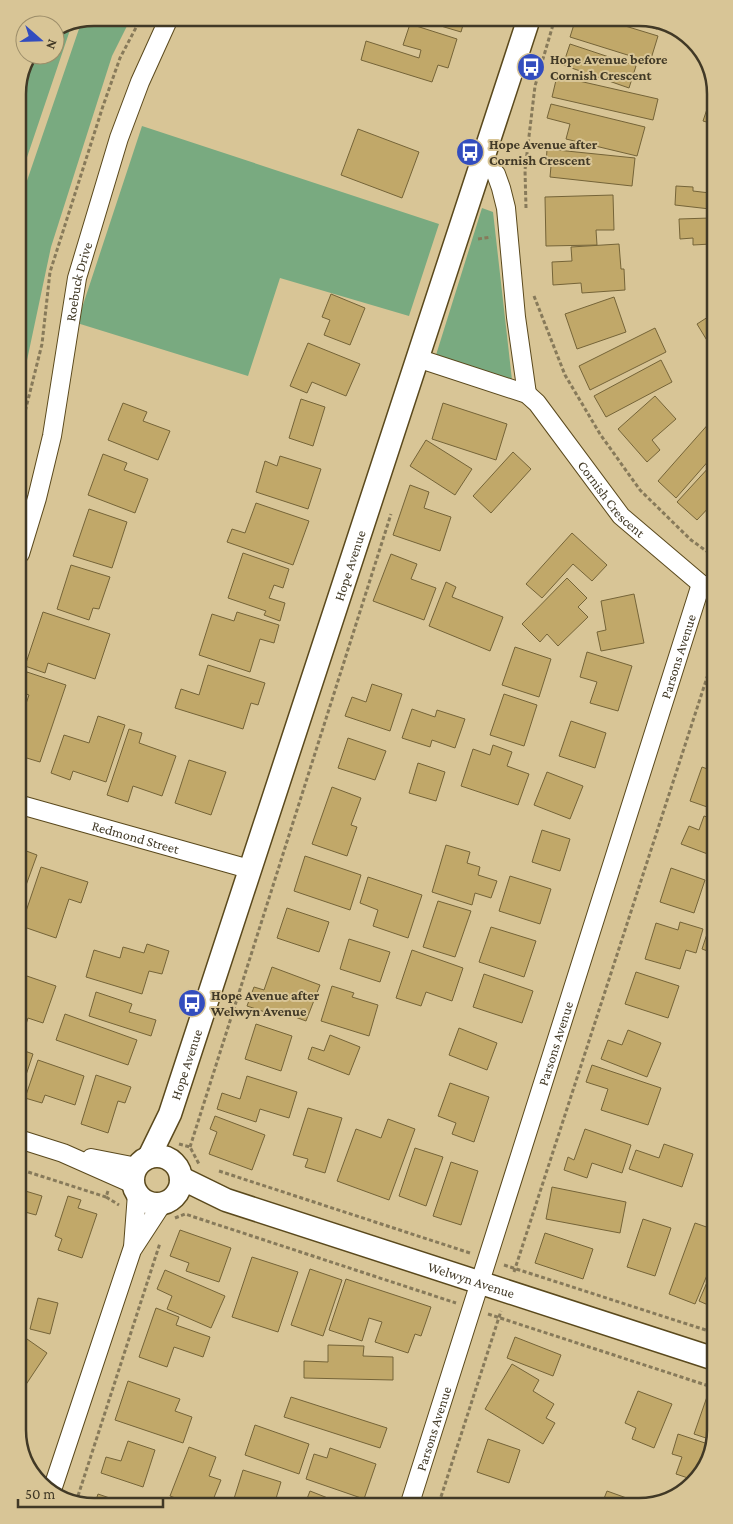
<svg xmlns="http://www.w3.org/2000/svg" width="733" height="1524" viewBox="0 0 733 1524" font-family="'Crimson Pro',serif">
	<rect width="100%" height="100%" fill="#d8c596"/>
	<path fill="#79aa80" d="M94,18h37l-19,38 -61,191 -32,151 -1,-191 63,-184z
		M71,27l-53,157v-94l15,-35h22v-21z
		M142,126l297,98 -30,92 -129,-38 -32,98 -171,-53z
		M482,208l11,4 19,168 -76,-25z"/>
	<path fill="#c1a869" stroke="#756438" d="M414,18h51l-4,14z
		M576,18h23l59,18 -8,26 -80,-25z
		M620,18h24l15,5 -2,6z
		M410,24l47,15 -9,29 -10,-3 -6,17 -71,-22 5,-19 53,17 2,-8 -18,-5z
		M570,44l66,22 -7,22 -66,-23z
		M557,76l101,23 -5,21 -101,-23z
		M710,100v23l-7,-2z
		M551,104l94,23 -8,29 -71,-17 4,-15 -23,-6z
		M358,129l61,23 -17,46 -61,-23z
		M547,149l88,9 -3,28 -82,-9 1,-11 -5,-1z
		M676,186l17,1v4l17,2v16l-35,-4z
		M613,195l1,35h-18l1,15 -51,1 -1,-49z
		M710,218l1,26 -18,1v-7l-13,1 -1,-20z
		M619,244l2,25h3l1,21 -43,3 -1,-10 -28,2 -1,-23 20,-1 -1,-14z
		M331,294l34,14 -15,37 -26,-10 6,-15 -8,-3z
		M614,297l12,35 -49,17 -12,-35z
		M711,315v32l-14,-23z
		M655,328l11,24 -76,38 -11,-24z
		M308,343l52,21 -14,32 -34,-14 -5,11 -17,-7z
		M661,360l11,22 -66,35 -12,-21z
		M655,396l21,23 -24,21 8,10 -13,12 -29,-33z
		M301,399l24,8 -12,39 -24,-8z
		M123,403l24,9 -4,9 27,10 -12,29 -50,-20z
		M443,403l64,21 -11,36 -64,-21z
		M711,421v37l-35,40 -18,-17z
		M426,440l46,29 -17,26 -45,-29z
		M513,452l18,17 -40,44 -18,-17z
		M103,454l24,9 -3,7 24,9 -13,34 -47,-18z
		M280,456l41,13 -13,40 -52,-17 9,-31 12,5z
		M711,465l1,39 -15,16 -20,-18z
		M410,485l19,7 -5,16 27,9 -11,34 -47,-16z
		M256,503l53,18 -16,44 -66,-23 5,-13 13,4z
		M89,509l38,13 -15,46 -39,-12z
		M572,533l35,32 -15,16 -19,-17 -31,34 -16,-14z
		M243,553l46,16 -6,19 -9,-3 -5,13 16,5 -5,18 -16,-6 2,-4 -38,-13z
		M391,554l26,10 -6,15 25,9 -12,32 -51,-19z
		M71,565l39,12 -11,32 -6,-1 -4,12 -32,-11z
		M567,578l20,20 -9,9 10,10 -30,29 -11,-12 -7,8 -18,-18z
		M446,582l10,5 -4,10 51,20 -13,34 -61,-25z
		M634,594l10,49 -43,8 -4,-19 9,-2 -5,-29z
		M43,612l67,22 -15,45 -47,-16 -3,10 -20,-7z
		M237,612l42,13 -5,18 -14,-4 -10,33 -51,-17 13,-41 22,7z
		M515,647l36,12 -12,38 -37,-12z
		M587,652l45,14 -14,45 -28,-8 7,-21 -17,-5z
		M208,665l57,18 -7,22 -7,-2 -8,26 -68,-21 6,-19 18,6z
		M27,672l39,13 -26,77 -20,-6v-35l9,-26 -8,-3z
		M372,684l30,10 -12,37 -45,-15 7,-19 14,5z
		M504,694l33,11 -13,41 -34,-11z
		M412,709l23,8 2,-7 28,9 -10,29 -23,-8 -2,7 -28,-9z
		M98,716l27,9 -19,57 -33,-11 -3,9 -19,-7 13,-38 25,8z
		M571,721l35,12 -11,35 -36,-12z
		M129,729l13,4 -3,10 37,13 -14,40 -29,-10 -5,16 -21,-7z
		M348,738l38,13 -11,29 -37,-12z
		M493,745l19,7 -5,14 22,8 -11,31 -57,-19 12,-37 17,6z
		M189,760l37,12 -15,43 -36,-12z
		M418,763l27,9 -9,29 -27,-8z
		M702,767l11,4v38l-23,-8z
		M547,772l36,14 -13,33 -36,-14z
		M332,787l29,11 -10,27 6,2 -10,29 -35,-12z
		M704,816l9,3v37l-32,-12 8,-18 10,4z
		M542,830l28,9 -10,32 -28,-9z
		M446,845l24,7 -3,11 13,4 -2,8 19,6 -6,17 -16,-5 -3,12 -40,-13z
		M21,849l16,6 -16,44z
		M305,856l56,19 -11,35 -56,-19z
		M41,867l47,15 -7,21 -12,-4 -13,39 -35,-12z
		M671,868l34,12 -11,33 -34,-11z
		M510,876l41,13 -11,35 -41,-13z
		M368,877l54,18 -14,43 -35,-12 5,-16 -18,-7z
		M438,901l33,10 -16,46 -32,-10z
		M287,908l42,14 -10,30 -42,-14z
		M680,922l23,7 -7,24 -10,-3 -6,19 -35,-10 11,-36 22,7z
		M491,927l45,14 -12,36 -45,-15z
		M708,931l5,1v21l-11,-4z
		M349,939l41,13 -10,30 -40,-13z
		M147,944l22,7 -7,23 -13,-3 -7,23 -56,-17 8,-27 26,8 3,-11 21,6z
		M412,950l51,18 -11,33 -26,-9 -5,14 -25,-8z
		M272,967l48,18 -14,36 -33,-12 -2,5 -24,-8 7,-19 10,3z
		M636,972l43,14 -11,32 -43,-14z
		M21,974l35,12 -13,37 -15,-5 -6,19z
		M484,974l49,17 -11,32 -49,-16z
		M332,986l22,7 -2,4 26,8 -9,31 -48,-15z
		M96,992l36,12 -3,8 27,8 -5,16 -62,-20z
		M65,1014l72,26 -9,25 -72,-25z
		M256,1024l36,12 -11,35 -36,-12z
		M459,1028l38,15 -10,27 -38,-15z
		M628,1030l33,13 -14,34 -46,-18 7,-19 14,5z
		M330,1035l30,12 -11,28 -41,-16 4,-12 12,4z
		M22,1050l11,4 -11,33z
		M38,1060l46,16 -9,29 -30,-10 -3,8 -17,-5z
		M592,1065l69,23 -13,37 -47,-15 7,-21 -22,-7z
		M96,1075l35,12 -6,16 -7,-2 -10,32 -27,-9z
		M247,1076l50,16 -8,26 -29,-9 -4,13 -39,-13 5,-16 18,6z
		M450,1083l39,14 -15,45 -22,-8 4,-11 -18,-7z
		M308,1108l34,10 -17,55 -20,-6 3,-8 -15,-4z
		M215,1116l50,19 -13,35 -43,-16 8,-22 -7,-3z
		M388,1119l27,10 -26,71 -52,-19 19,-52 25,9z
		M585,1129l46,16 -9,28 -30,-10 -5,15 -23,-8 4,-13 6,3z
		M664,1144l29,10 -11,33 -53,-18 7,-19 23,8z
		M415,1148l28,9 -17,49 -27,-10z
		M451,1162l27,9 -17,54 -28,-9z
		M552,1187l74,15 -6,31 -74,-14z
		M22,1190l20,6 -6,19 -11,-3 -3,9z
		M68,1196l13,4 -3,8 19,6 -15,44 -24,-8 4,-11 -7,-3z
		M643,1219l28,9 -16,48 -28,-9z
		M695,1223l20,7v26l-20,48 -26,-10z
		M180,1230l51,18 -12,34 -33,-11 3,-8 -19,-7z
		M545,1233l48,16 -10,30 -48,-16z
		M252,1257l46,15 -20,60 -46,-15z
		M310,1269l32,11 -19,56 -32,-11z
		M165,1270l60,26 -14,32 -44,-19 5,-13 -15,-7z
		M346,1279l85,28 -10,29 -6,-2 -7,19 -33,-11 7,-20 -13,-4 -7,23 -33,-11z
		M708,1280l7,3v25l-16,-7z
		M38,1298l20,5 -8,31 -20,-5z
		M156,1308l23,9 -3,8 34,12 -7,20 -29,-10 -7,20 -28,-10z
		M515,1337l46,18 -8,21 -46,-18z
		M27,1339l20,14 -24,36v-44z
		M328,1345l36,1 -1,10 30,1v23l-89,-2v-17l24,1z
		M512,1364l27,16 -6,11 21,13 -8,14 9,5 -12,21 -58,-35z
		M128,1381l52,18 -5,12 17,6 -9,26 -68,-23z
		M638,1391l34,13 -18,44 -22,-9 4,-11 -11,-5z
		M709,1391l6,2v37l-3,10 -18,-6z
		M291,1397l96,31 -7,20 -96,-31z
		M255,1425l54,19 -10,30 -54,-19z
		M678,1434l33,11 -9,28 -8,7 -18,-6 6,-17 -10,-3z
		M488,1439l32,11 -11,33 -32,-11z
		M128,1441l27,9 -12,37 -42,-14 5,-16 15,4z
		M189,1447l27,10 -7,19 12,4 -10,25h-17l-24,-9z
		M330,1448l46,16 -12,35 -58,-20 8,-25 13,4z
		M243,1470l38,12 -7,23h-42z
		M310,1491l33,13h-38z
		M607,1491l28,10h-32z
		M98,1494l35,12h-39z"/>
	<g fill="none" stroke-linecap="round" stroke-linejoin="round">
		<g stroke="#5a491d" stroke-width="20">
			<g id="minor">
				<path d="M481,159l15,15 5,14 5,20 10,109 11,77"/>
				<path id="s1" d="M417,358l110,36 10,9 84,113 80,68 11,6"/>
				<path id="s2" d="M20,554l17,-56 15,-62 25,-158 42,-140 21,-56 29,-64"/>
				<path id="s3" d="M21,805l228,64"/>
				<path d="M22,1140l41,13 70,31"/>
				<path d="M91,1158l46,9"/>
				<path d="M133,1247l4,-53"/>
				<path d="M51,1493l81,-243 30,-46"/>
				<path id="s4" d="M410,1503l291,-919"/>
			</g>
		</g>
		<g stroke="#5a491d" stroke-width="25">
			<g id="tertiary">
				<circle cx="157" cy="1180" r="24"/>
				<path id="s5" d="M149,1157l21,-43 359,-1096"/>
				<path id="s6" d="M181,1178l45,22 489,159"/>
			</g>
		</g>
		<path stroke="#877a5a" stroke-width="3" stroke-dasharray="4 2.5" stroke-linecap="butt" d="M526,208l-1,-38 10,-84 20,-68
			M478,239l13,-2
			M534,296l31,79 35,59 40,56 51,50 21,15
			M19,436l23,-92 8,-72 53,-166 17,-48 21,-40
			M179,1144l11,3 9,17
			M190,1147l201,-633
			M22,1170l84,27
			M219,1171l251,82
			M108,1191l-2,6 13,8
			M175,1218l10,-4 271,89
			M504,1265l211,68
			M514,1272l198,-610
			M488,1314l227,74
			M76,1502l84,-259
			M439,1503l62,-192"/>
		<use href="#minor" stroke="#fff" stroke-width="18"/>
		<use href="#tertiary" stroke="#fff" stroke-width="22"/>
	</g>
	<defs>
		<g id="bus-disc" transform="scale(1.4375)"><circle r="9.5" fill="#334dbe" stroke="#d8c596"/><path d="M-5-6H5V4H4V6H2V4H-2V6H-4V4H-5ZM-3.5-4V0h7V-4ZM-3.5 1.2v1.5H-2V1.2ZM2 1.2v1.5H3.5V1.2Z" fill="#fff"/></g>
	</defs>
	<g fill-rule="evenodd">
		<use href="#bus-disc" x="531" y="67"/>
		<use href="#bus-disc" x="470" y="152"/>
		<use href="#bus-disc" x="192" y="1003"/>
	</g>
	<g text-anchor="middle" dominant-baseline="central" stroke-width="4" stroke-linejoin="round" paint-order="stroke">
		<g font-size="14" font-weight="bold" fill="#413926" stroke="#d8c596" text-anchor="start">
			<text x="550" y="59">Hope Avenue before<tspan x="550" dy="16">Cornish Crescent</tspan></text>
			<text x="489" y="144">Hope Avenue after<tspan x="489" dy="16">Cornish Crescent</tspan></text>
			<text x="211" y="995">Hope Avenue after<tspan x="211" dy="16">Welwyn Avenue</tspan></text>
		</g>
		<g font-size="14" fill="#413926" stroke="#d8c596">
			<text stroke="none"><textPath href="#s2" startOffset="279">Roebuck Drive</textPath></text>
			<text stroke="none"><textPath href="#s1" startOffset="251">Cornish Crescent</textPath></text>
			<text stroke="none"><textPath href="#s5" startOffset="625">Hope Avenue</textPath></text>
			<text stroke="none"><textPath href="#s4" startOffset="888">Parsons Avenue</textPath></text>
			<text stroke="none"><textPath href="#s3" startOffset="119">Redmond Street</textPath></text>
			<text stroke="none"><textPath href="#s4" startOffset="482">Parsons Avenue</textPath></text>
			<text stroke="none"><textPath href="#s5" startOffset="100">Hope Avenue</textPath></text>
			<text stroke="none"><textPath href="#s6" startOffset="308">Welwyn Avenue</textPath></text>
			<text stroke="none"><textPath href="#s4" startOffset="78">Parsons Avenue</textPath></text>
		</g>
	</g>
	<path d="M0 0H733V1524H0ZM94 26H639A68 68 0 0 1 707 94V1430A68 68 0 0 1 639 1498H94A68 68 0 0 1 26 1430V94A68 68 0 0 1 94 26Z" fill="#d8c596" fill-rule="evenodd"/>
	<path fill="none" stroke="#413926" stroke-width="2.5" d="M94 26H639A68 68 0 0 1 707 94V1430A68 68 0 0 1 639 1498H94A68 68 0 0 1 26 1430V94A68 68 0 0 1 94 26Z"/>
	<g transform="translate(40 40) rotate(110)"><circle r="24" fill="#d8c596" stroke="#9c8d69"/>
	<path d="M0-4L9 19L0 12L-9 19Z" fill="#334dbe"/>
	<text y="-8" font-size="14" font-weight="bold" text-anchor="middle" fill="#413926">N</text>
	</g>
	<path d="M18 1499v8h145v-8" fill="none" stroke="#413926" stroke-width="2.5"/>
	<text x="25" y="1499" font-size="15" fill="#413926" stroke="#d8c596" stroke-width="4" paint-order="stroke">50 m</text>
</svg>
